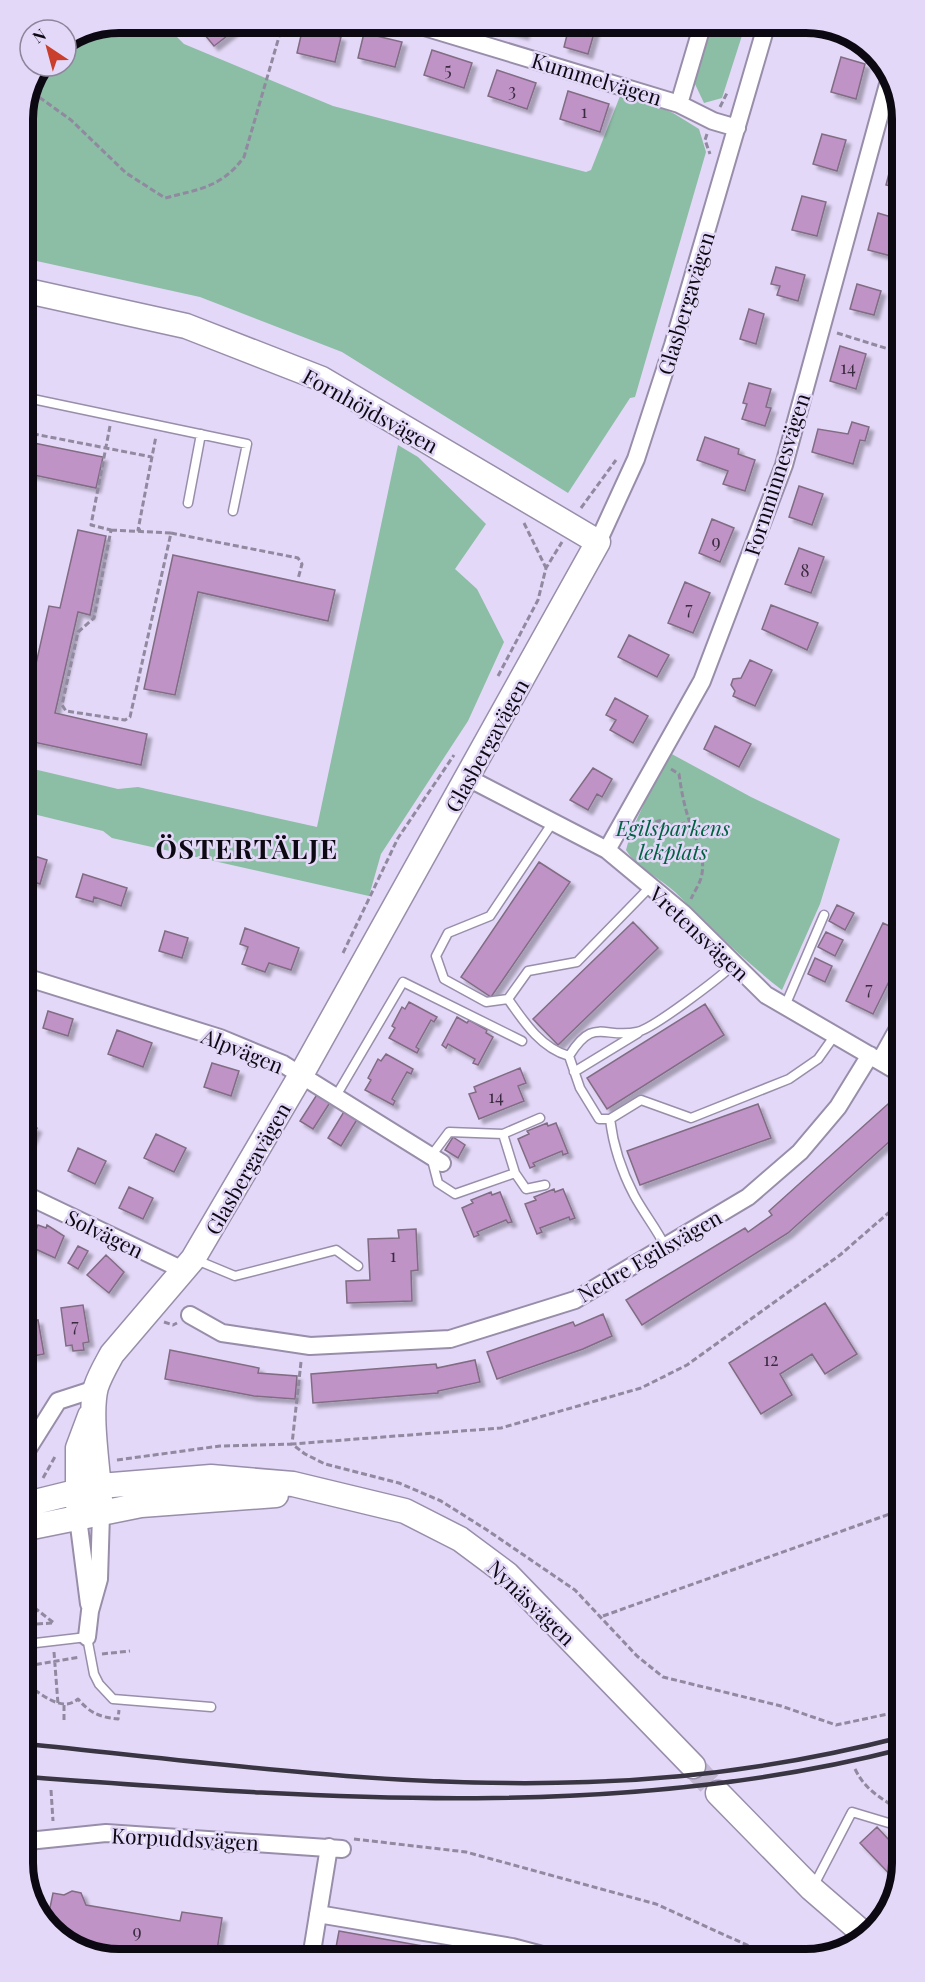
<svg xmlns="http://www.w3.org/2000/svg" width="925" height="1982" viewBox="0 0 925 1982" font-family="'Playfair Display',serif">
	<defs>
		<filter id="shadow"><feDropShadow dx="4.5" dy="4.5" stdDeviation="1.5" flood-color="#0004"/></filter>
	</defs>
	<rect width="100%" height="100%" fill="#e3d8f7"/>
	<path fill="#8cbda5" d="M119,23h44l21,21 149,62 253,66 5,-2 31,-79 51,22 26,16 7,23 -71,245 -5,1 -62,95 -226,-141 -142,-55 -177,-39v-145l21,-47h22v-22z
		M702,23h44l-24,75 -18,5 -9,-19z
		M398,445l20,12 68,67 -31,45 22,20 27,53 -36,79 -87,133 -12,42 -257,-58 -9,-7 -78,-19v-45l93,22 20,-2 179,40z
		M668,752l83,45 89,42 -20,65 -38,86c-39,-30 -72,-64 -107,-98 -15,-14 -38,-24 -49,-42l5,-18z"/>
	<path fill="#bf93c6" stroke="#816c84" stroke-width="1.5" filter="url(#shadow)" d="M195,23h49l-30,23z
		M500,23h27l-3,12 -25,-7z
		M570,23h27l-9,31 -24,-7z
		M303,27l38,10 -6,25 -38,-9z
		M364,33l38,9 -7,25 -37,-9z
		M432,50l40,13 -8,25 -40,-13z
		M841,57l24,7 -9,35 -25,-7z
		M497,70l39,13 -9,26 -39,-13z
		M568,91l41,13 -9,28 -40,-13z
		M822,134l24,6 -9,31 -24,-7z
		M894,154l3,1 1,33 -12,-3z
		M802,196l24,6 -9,34 -25,-6z
		M878,213l20,6v13l-7,24 -23,-6z
		M776,267l29,8 -7,26 -21,-6 3,-9 -9,-2z
		M857,284l24,7 -7,24 -24,-6z
		M749,309l15,5 -8,30 -16,-5z
		M840,346l26,8 -10,35 -26,-8z
		M749,383l22,6 -5,18 5,1 -6,18 -23,-7 5,-15 -4,-1z
		M852,422l17,5 -4,14 -5,-1 -7,24 -41,-12 6,-23 30,5z
		M705,437l34,12 -1,5 17,6 -10,31 -22,-7 5,-13 -31,-11z
		M24,441l79,16 -7,31 -72,-15z
		M799,486l24,8 -11,31 -23,-8z
		M712,519l22,9 -14,34 -21,-9z
		M78,530l28,6 -16,79 -12,-3 -23,101 92,21 -6,31 -117,-25v-23l25,-111 11,2z
		M799,548l25,9 -13,36 -26,-9z
		M173,555l162,35 -7,31 -130,-29 -23,103 -31,-6z
		M685,582l25,11 -17,40 -25,-10z
		M771,605l47,18 -11,27 -45,-21z
		M629,635l40,20 -12,22 -39,-20z
		M750,660l22,10 -17,36 -22,-10 2,-5 -4,-6 2,-6 8,-1z
		M615,698l33,18 -15,27 -23,-13 6,-10 -10,-5z
		M715,726l36,18 -12,23 -35,-18z
		M593,768l19,11 -10,18 -5,-3 -9,16 -18,-10z
		M25,853l22,7 -7,24 -15,-5z
		M539,862l31,20 -79,115 -30,-20z
		M83,874l44,14 -6,18 -27,-9 -1,5 -17,-5z
		M837,905l17,8 -9,17 -16,-9z
		M633,922l25,26 -100,97 -25,-26z
		M883,923l17,8v28l-27,55 -27,-13z
		M245,928l54,20 -8,22 -22,-7 -4,9 -23,-8 6,-17 -8,-3z
		M165,931l23,7 -6,20 -23,-7z
		M826,932l17,8 -8,16 -17,-9z
		M815,958l17,8 -7,16 -17,-8z
		M409,1002l28,15 -3,5 -3,-2 -15,27 3,2 -2,4 -28,-15 6,-10 -3,-2 10,-19 3,2z
		M705,1004l19,31 -117,74 -20,-31z
		M48,1011l25,8 -5,17 -25,-8z
		M457,1017l10,6 2,-3 18,10 -1,3 7,4 -15,28 -5,-2 2,-4 -27,-15 -2,4 -4,-3z
		M117,1030l35,13 -9,24 -35,-13z
		M386,1054l27,15 -2,5 -4,-2 -15,27 3,2 -2,4 -28,-15 6,-10 -3,-2 10,-19 3,2z
		M212,1063l27,8 -8,25 -27,-9z
		M520,1068l6,15 -8,3 6,15 -45,18 -10,-25 7,-2 -2,-5z
		M318,1093l13,8 -18,28 -13,-8z
		M758,1104l13,34 -131,47 -13,-34z
		M888,1104l12,13v15l-112,101 -146,92 -16,-25 119,-72 3,4 24,-17 -3,-4z
		M345,1110l13,8 -17,28 -13,-8z
		M26,1123l11,5 -10,21 -1,-1z
		M547,1123l1,3 8,-3 12,30 -5,2 -1,-4 -29,12 2,3 -5,2 -12,-29 11,-5 -2,-3z
		M156,1134l30,14 -12,24 -30,-14z
		M453,1137l12,8 -7,13 -13,-8z
		M78,1148l28,13 -11,23 -27,-13z
		M129,1187l24,11 -10,21 -24,-11z
		M554,1189l1,3 8,-3 12,29 -5,2 -1,-3 -29,11 2,4 -5,2 -12,-30 11,-4 -2,-3z
		M491,1192l1,3 8,-3 12,30 -4,1 -2,-3 -29,12 2,3 -5,2 -12,-29 11,-5 -2,-3z
		M38,1225l8,3 1,-3 17,11 -9,22 -26,-12z
		M416,1229l2,41 -7,1 1,30 -65,2 -1,-22 24,-1 -2,-41 31,-1 -1,-8z
		M78,1246l10,5 -10,18 -10,-6z
		M106,1255l18,17 -15,21 -22,-18z
		M825,1303l32,51 -32,20 -13,-20 -32,20 12,21 -31,19 -32,-51z
		M83,1305l6,37 -6,1 1,7 -11,1 -1,-6 -6,1 -5,-38z
		M603,1314l9,22 -29,13 -86,30 -10,-27 86,-30 2,4z
		M38,1320l6,34 -11,2 -3,-21 5,-1 -2,-13z
		M170,1350l89,18 -1,5 39,3 -2,23 -41,-3 -89,-17z
		M475,1360l5,22 -42,9v2l-125,10 -2,-29 125,-10 1,4z
		M877,1827l25,27 -5,28 -37,-39z
		M72,1891l9,2 5,12 94,16 2,-9 40,6 -6,39 8,1 -112,1 -52,-20 -13,-17 6,-29 11,2z
		M339,1931l78,14 71,12 -154,1z"/>
	<g fill="none" stroke-linecap="round" stroke-linejoin="round">
		<path stroke="#c3b9d5" stroke-width="24" stroke-dasharray="24 12" stroke-linecap="butt" d="M693,1766l25,27"/>
		<g stroke="#988eaa" stroke-width="11">
			<path id="lane" d="M23,397l224,47 -14,67
				M188,503l13,-69
				M553,822l-63,94 -42,17 -12,23 8,23 42,23 22,-3c16,23 33,49 61,57l11,32 19,31h11l31,-19 50,18 98,-39 29,-20 17,-24
				M508,999l20,-28 49,-9 74,-76
				M785,1006l39,-91
				M569,1056c25,-40 34,-17 68,-24 16,-3 82,-54 96,-67
				M574,1072l64,-39
				M336,1096l67,-114 119,59
				M610,1119c3,25 12,53 24,76 9,17 22,33 31,51
				M503,1134l37,-16
				M515,1173l-60,21 -17,-11 -7,-27 18,-24 54,2 12,39 11,16 19,-4
				M194,1259l41,17 101,-26 22,16
				M27,1644l60,-7 7,37 5,10 14,15 98,8
				M813,1887l39,-75 40,12 10,11"/>
		</g>
		<g stroke="#988eaa" stroke-width="20">
			<path id="street" d="M411,23l268,81 34,17 24,7
				M679,104l24,-81
				M598,542l38,-83 37,-114 94,-322
				M468,778l139,72 77,64 82,81 134,78
				M607,850l95,-169 82,-216 106,-388
				M25,977l195,61 63,26 159,99
				M880,1061l20,-36
				M26,1195l159,76
				M190,1315l32,18 88,13 140,-7 125,-39 173,-103 52,-45 38,-45 32,-52
				M26,1452l32,-51 37,-12
				M78,1518l11,86
				M87,1637l3,-26 9,-32 2,-65
				M28,1841l78,-8 236,16
				M318,1914l194,33 34,9
				M311,1958l18,-111"/>
		</g>
		<g stroke="#988eaa" stroke-width="27">
			<path id="secondary" d="M23,290l163,36 136,53 276,163 -297,533 -108,184 -81,95c-6,11 -12,21 -16,33 -8,29 4,94 5,127
				M27,1504l73,-18 111,-9 82,7 112,27 55,28 47,35 186,192
				M78,1505v-57l12,-32
				M27,1528l114,-23 135,-10
				M718,1793l94,96 52,45"/>
		</g>
		<path stroke="#9189a0" stroke-width="3" stroke-dasharray="6 3" stroke-linecap="butt" d="M32,92l39,28 55,53 39,25c35,-9 57,-11 79,-41l39,-134
			M720,107l8,-16
			M707,134l-2,6 5,14
			M837,333l61,19
			M110,426l-19,99 20,5
			M24,432l128,25
			M581,508l35,-48
			M524,523l22,45
			M111,530l60,3 -41,184 -5,3 -59,-9 -4,-6 16,-73 16,-14z
			M141,530h-3l18,-94
			M171,533l127,25 4,6 -4,15
			M498,676l40,-76 8,-32 16,-26
			M671,769l8,5c2,15 5,31 10,46 6,18 18,37 12,58 -2,7 -7,14 -10,21
			M638,827l24,-7 14,7 13,-6
			M343,953l55,-115 56,-83
			M164,1322l9,3 4,-2
			M301,1362l-9,82 209,-16 140,-40 46,-23 153,-110 61,-53
			M117,1460l103,-14 72,-2 13,10 20,10 74,19 42,18 46,29 88,60 62,66 26,21 118,29 55,19 66,-14
			M43,1478l13,-23
			M27,1602l27,21
			M603,1616l298,-106
			M37,1624l15,-1
			M54,1652l4,52
			M102,1654l28,-3
			M27,1666l53,-9
			M27,1685c15,9 35,28 51,14 12,14 21,18 40,20l1,-9
			M64,1720v-16
			M855,1769c13,26 29,28 47,45
			M51,1790l2,31
			M354,1839l112,13 190,52 113,51"/>
		<use href="#lane" stroke="#fff" stroke-width="8"/>
		<use href="#street" stroke="#fff" stroke-width="16"/>
		<use href="#secondary" stroke="#fff" stroke-width="24"/>
		<path stroke="#3a3543" stroke-width="4.5" d="M27,1744c187,19 373,45 561,38 105,-3 212,-19 314,-45
			M27,1777c290,21 591,45 875,-28"/>
	</g>
	<g text-anchor="middle" dominant-baseline="central" stroke-width="5" stroke-linejoin="round" paint-order="stroke">
		<g font-size="18" fill="#3a2c40">
			<text x="448" y="69">5</text>
			<text x="512" y="90">3</text>
			<text x="584" y="111">1</text>
			<text x="848" y="367">14</text>
			<text x="716" y="541">9</text>
			<text x="805" y="570">8</text>
			<text x="689" y="608">7</text>
			<text x="869" y="988">7</text>
			<text x="496" y="1096">14</text>
			<text x="393" y="1255">1</text>
			<text x="75" y="1325">7</text>
			<text x="771" y="1359">12</text>
			<text x="137" y="1931">9</text>
		</g>
		<g font-size="21" fill="#0d0913" stroke="#e3d8f7">
			<text transform="translate(597 78) rotate(17)">Kummelvägen</text>
			<text transform="translate(685 303) rotate(-73)">Glasbergavägen</text>
			<text transform="translate(371 410) rotate(29)">Fornhöjdsvägen</text>
			<text transform="translate(776 474) rotate(-72)">Fornminnesvägen</text>
			<text transform="translate(486 745) rotate(-61)">Glasbergavägen</text>
			<text transform="translate(700 933) rotate(43)">Vretensvägen</text>
			<text transform="translate(243 1050) rotate(22)">Alpvägen</text>
			<text transform="translate(247 1168) rotate(-60)">Glasbergavägen</text>
			<text transform="translate(105 1233) rotate(26)">Solvägen</text>
			<text transform="translate(649 1255) rotate(-30)">Nedre Egilsvägen</text>
			<text transform="translate(532 1602) rotate(44)">Nynäsvägen</text>
			<text transform="translate(185 1838) rotate(3)">Korpuddsvägen</text>
		</g>
		<g font-size="21" font-style="italic" fill="#016142" stroke="#e3d8f7">
			<text x="673" y="827">Egilsparkens<tspan x="673" dy="24">lekplats</tspan></text>
		</g>
		<g font-size="27" font-weight="bold" letter-spacing="1.5" fill="#0d0913" stroke="#e3d8f7">
			<text x="247" y="848">ÖSTERTÄLJE</text>
		</g>
	</g>
	<path d="M0 0H925V1982H0ZM119 33H806A86 86 0 0 1 892 119V1863A86 86 0 0 1 806 1949H119A86 86 0 0 1 33 1863V119A86 86 0 0 1 119 33Z" fill="#e3d8f7" fill-rule="evenodd"/>
	<path fill="none" stroke="#0d0913" stroke-width="8" d="M119 33H806A86 86 0 0 1 892 119V1863A86 86 0 0 1 806 1949H119A86 86 0 0 1 33 1863V119A86 86 0 0 1 119 33Z"/>
	<g transform="translate(48 48) rotate(324)"><circle r="28" fill="#e3d8f7" stroke="#8d859c" stroke-width="1.5"/>
	<path d="M0-4.5L10 22L0 15L-10 22Z" fill="#ca3e2d"/>
	<text y="-9" font-size="16" font-weight="bold" text-anchor="middle" fill="#0d0913">N</text>
	</g>
</svg>
